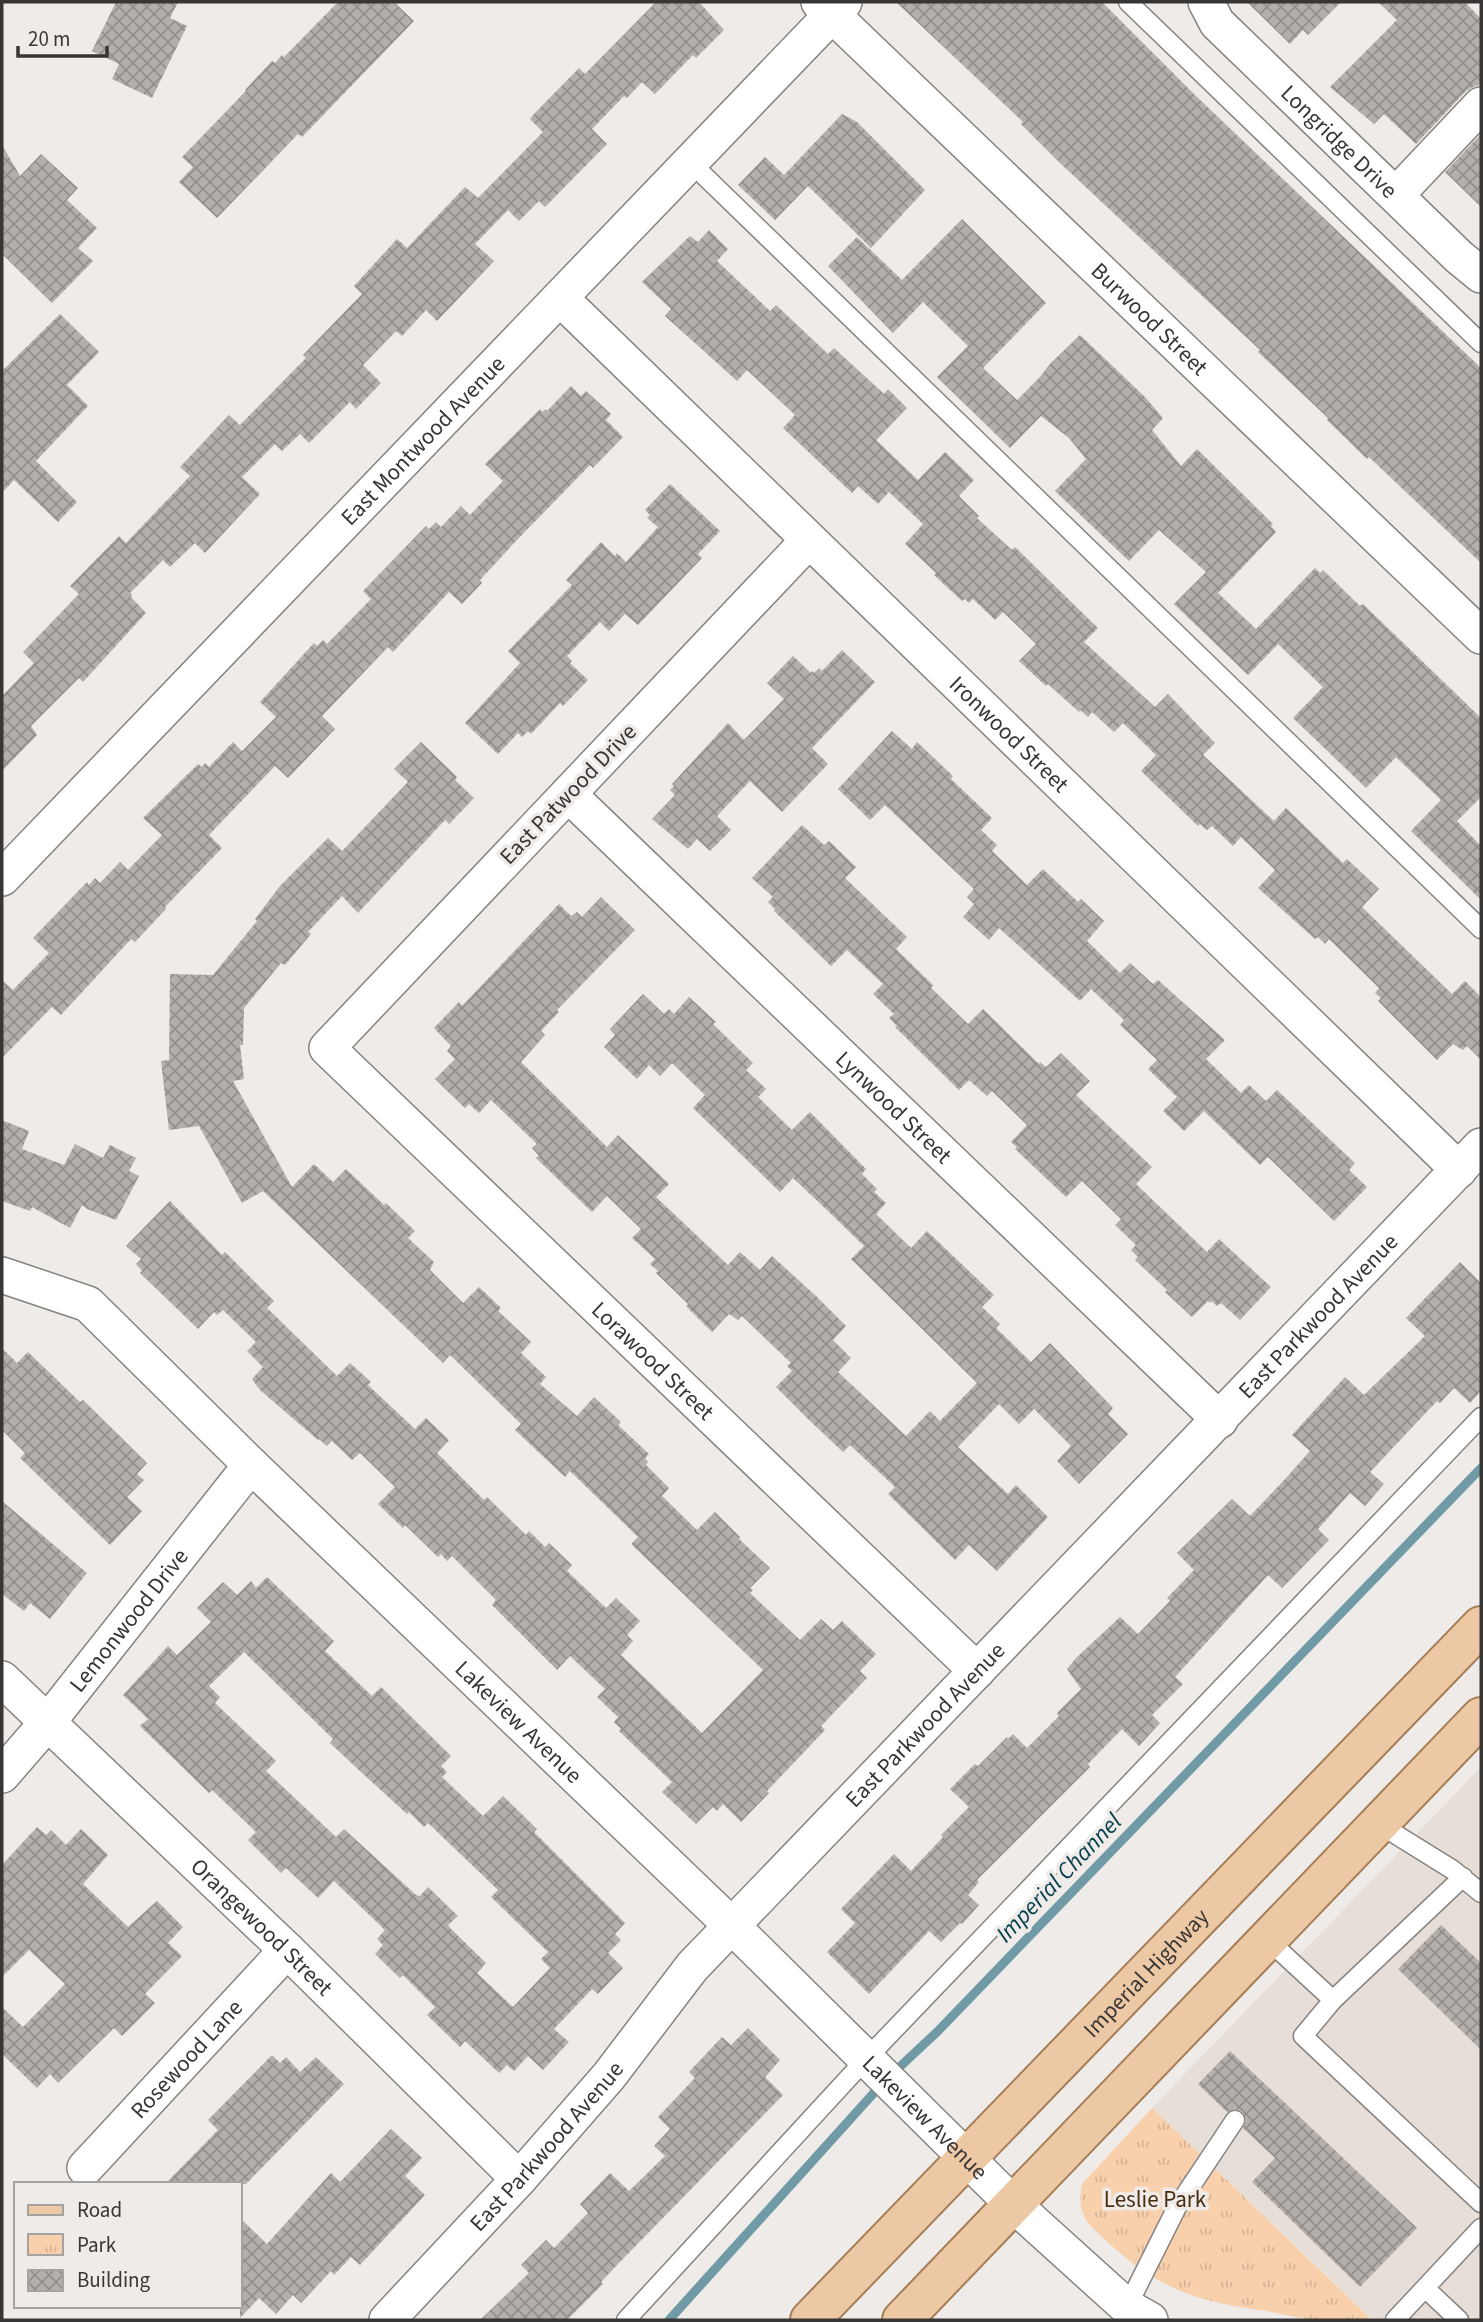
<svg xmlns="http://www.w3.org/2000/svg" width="1483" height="2322" viewBox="0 0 1483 2322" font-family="'Source Sans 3',sans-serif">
	<defs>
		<pattern id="park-tufts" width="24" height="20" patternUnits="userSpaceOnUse" patternTransform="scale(1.75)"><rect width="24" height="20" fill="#f9d0ac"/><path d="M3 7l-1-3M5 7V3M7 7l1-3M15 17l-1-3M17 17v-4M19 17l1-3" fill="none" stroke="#d6b395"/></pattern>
		<pattern id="building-cross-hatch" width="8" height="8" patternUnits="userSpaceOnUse" patternTransform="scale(1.75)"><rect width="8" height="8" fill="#b2afac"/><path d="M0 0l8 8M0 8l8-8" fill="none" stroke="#928f8d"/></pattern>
	</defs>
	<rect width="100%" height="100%" fill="#eeebe9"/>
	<path fill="#e7dfd7" d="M1481,1767v553h-108l-221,-212z"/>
	<path fill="url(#park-tufts)" d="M1152,2108l218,210 -4,2c-15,0 -32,1 -48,0 -17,-1 -35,-6 -52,-9 -66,-9 -104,-20 -154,-65 -23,-21 -36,-29 -30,-62z"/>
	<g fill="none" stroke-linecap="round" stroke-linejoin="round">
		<path stroke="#6f9aa6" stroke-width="9" d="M891,2075l46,-43 544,-564
			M669,2320l212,-235"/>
	</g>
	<path fill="url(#building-cross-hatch)" fill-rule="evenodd" d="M116,2h62l-8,16 17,8 -35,72 -40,-19 7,-15 -27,-13z
		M338,2h56l20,19 -112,116 -4,-3 -81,84 -38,-36 14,-15 -11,-10 64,-66 -1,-1 27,-29 3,2 7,-8 2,2z
		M656,2h43l25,28 -28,28 -3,-3 -38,39 -13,-12 -15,16 -3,-2 -32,33 15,15 -62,63 -6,-6 -20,20 -11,-11 -33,34 19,17 -57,60 -11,-11 -24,26 -6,-5 -33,34 18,18 -25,26 -6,-7 -41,41 -9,-9 -18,17 -7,-7 -33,33 18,17 -55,59 -10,-10 -25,24 -7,-7 -33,33 2,2 -1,2 15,16 -63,69 -4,-4 -48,48 6,9 -35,36v-75l32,-33 -11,-11 56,-58 -9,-8 49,-50 7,7 64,-67 -10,-9 49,-52 11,10 66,-67 -3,-3 59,-61 -8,-8 43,-47 10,9 58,-61 13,11 65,-66 -13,-13 4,-5 45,-46 6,6z
		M896,2h206l95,95 284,271v195l-112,-106 -2,2 -40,-39 1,-2 -70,-66 2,-2 -200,-187 -39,-39 2,-2z
		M1247,2h94l-33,33 -5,-5 -13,14z
		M1378,2h87l16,17v66l-6,1 -9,5 -50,53 -32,-30 -10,10 -44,-37 67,-67z
		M842,114l15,8 68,68 -54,58 -63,-62 -33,34 -37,-35 27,-28 19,18z
		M1481,134v73l-36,-35z
		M2,145l18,31 21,-22 37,34 -11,12 30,28 -19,20 15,13 -41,42 -50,-49z
		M962,219l84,84 -63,65 34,32 22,-22 11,-14 30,-29 65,62 18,21 -11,12 29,36 16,-17 76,75 -2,2 5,6 -58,61 38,36 59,-61 5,5 3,-3 37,36 3,-2 118,114v79l-24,24 24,25v54l-70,-69 30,-31 -45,-43 -30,31 -73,-70 30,-31 -45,-43 -30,31 -74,-71 32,-32 -47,-42 -30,31 -74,-70 31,-32 -17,-21 -28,-22 -31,32 -73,-71 31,-31 -45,-44 -30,31 -65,-67 29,-29 45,43z
		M709,230l19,19 -11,12 53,50 6,-6 52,49 6,-6 50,46 4,-5 19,19 -31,32 42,40 27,-28 29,28 -15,16 20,20 -2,2 35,32 3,-3 83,81 -14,14 71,65 13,-13 47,49 -12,12 71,66 12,-13 57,55 4,-4 32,30 -17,18 90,87 13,-13 16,16v63l-14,-14 -4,4 -10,-6 -16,16 -59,-59 3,-3 -6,-5 4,-5 -50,-49 -4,5 -7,-7 -3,2 -57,-51 17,-18 -34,-33 -8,9 -21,-20 -5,4 -7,-6 -2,2 -57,-55 15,-16 -33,-32 -9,9 -22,-20 -4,5 -8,-7 -1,2 -31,-28 -2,2 -27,-25 17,-17 -33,-32 -8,8 -22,-21 -4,4 -4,-4 -3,2 -28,-26 2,-2 -31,-29 18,-20 -34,-32 -11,12 -20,-18 -6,7 -69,-65 12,-13 -48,-45 -10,11 -72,-65 6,-7 -29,-27 48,-46 8,6z
		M60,314l39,38 -32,33 21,21 -52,55 41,41 -19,20 -44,-42 -12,13v-122z
		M571,386l10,10 5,-5 25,23 -5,6 17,17 -30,31 -3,-3 -75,77 -35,38 2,3 -20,21 -13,-12 -56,60 -5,-5 -66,69 13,13 -47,49 -13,-12 -66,69 13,13 -57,59 1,2 -31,33 -4,-3 -70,76 -9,-8 -50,51v-78l11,10 36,-37 -16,-15 54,-56 2,3 6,-7 5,5 20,-21 8,8 34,-35 -19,-17 55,-54 4,3 3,-4 4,4 24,-25 9,9 34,-34 -16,-15 54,-59 3,3 6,-6 4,4 44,-45 -8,-8 63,-65 3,3 7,-7 5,5 20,-21 9,9 33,-34 -18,-17 55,-55 2,3 4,-3 1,2z
		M670,484l50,47 -22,23 4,4 -64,67 -13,-11 -16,17 -9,-9 -33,34 5,5 -2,2 18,17 -25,26 -3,-3 -29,31 -3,-3 -6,6 -4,-4 -20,21 -33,-31 55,-60 -12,-12 64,-66 -6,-5 35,-38 14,14 2,-3 9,9 32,-35 -11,-9 3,-3 -5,-5z
		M842,650l33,32 -63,66 16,16 -46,48 -32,-31 -33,35 14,14 -21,21 -13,-12 -9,10 -36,-30 23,-24 -5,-5 4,-4 -2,-2 56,-61 16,17 40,-41 -17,-16 26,-27 18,17 1,-2 2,2 5,-5 3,3z
		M892,731l20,18 5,-7 36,34 -2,3 41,39 -11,12 16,15 -5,6 35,34 16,-16 35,33 3,-3 23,22 -17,20 33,32 10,-10 23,21 5,-4 67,60 -19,19 35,34 8,-8 17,16 11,-11 78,73 -6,7 18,17 -33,34 -66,-64 -8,8 -56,-54 -20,20 -21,-20 14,-14 -29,-28 9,-9 -37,-35 4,-5 -33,-31 -11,12 -81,-73 -10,12 -26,-23 11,-13 -7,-7 7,-8 -89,-84 -15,15 -32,-31z
		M421,742l36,35 -2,3 19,18 -25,26 -4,-4 -87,93 -16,-17 -34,36 3,2 -26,31 -4,-2 -37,45 -1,37h-3l4,34 -11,2 59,106 22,-23 19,18 13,-13 38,36 2,-2 29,28 -7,7 26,24 -4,8 33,33 16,-16 22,21 -3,3 33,31 -10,11 25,24 -6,7 37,32 17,-19 27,25 -3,3 31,29 -4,4 3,4 -2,3 23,23 -7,8 35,34 18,-18 25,25 -1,2 31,29 -20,20 3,2 -3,3 50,47 21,-21 12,11 9,-9 34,33 -16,17 7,7 -46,48 4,4 -58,61 2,2 -28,29 -18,-18 -6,7 -4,-4 -17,17 -34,-32 10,-10 -53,-51 2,-2 -7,-7 4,-5 -21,-20 8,-8 -35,-33 -13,14 -65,-65 4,-5 -44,-44 -5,5 -6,-7 -3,3 -33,-32 -2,3 -25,-24 17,-17 -35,-34 -8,7 -20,-19 -5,5 -8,-7 -1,1 -58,-50 -8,-11 11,-12 -16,-16 9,-9 -33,-32 -6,5 -3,-3 -16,17 -58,-56 2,-2 -6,-7 5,-5 -15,-13 44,-45 52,54 3,-3 49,49 -7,7 70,68 13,-13 21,19 -3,3 47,44 11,-11 23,22 -12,13 47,47 3,-3 39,38 3,-4 16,16 4,-4 23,22 -5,6 39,37 10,-10 24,23 -13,14 6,6 -12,14 81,78 61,-63 -132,-126 7,-7 -68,-66 -5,6 -50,-47 6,-6 -71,-69 -7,8 -180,-172 -21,12 -43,-77 -30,4 -8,-69 8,-1 1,-86 43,1 44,-54 -2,-2 25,-33 48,-48 14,13 66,-69 -14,-13z
		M802,825l22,20 5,-4 27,26 -11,11 62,59 -11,12 37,36 -2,3 37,36 15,-15 56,55 1,-2 6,5 15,-14 29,28 -14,14 76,72 -16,17 71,68 12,-13 52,48 -31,33 -19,-17 -4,3 -5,-5 -2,2 -2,-2 -16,16 -27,-25 2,-2 -32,-30 3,-3 -7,-7 5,-5 -21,-20 6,-6 -39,-38 -16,16 -51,-48 2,-2 -6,-5 16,-17 -35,-34 -5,5 -18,-16 -10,10 -64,-63 2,-1 -8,-8 5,-4 -21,-20 10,-10 -36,-34 -16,16 -57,-55 1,-2 -7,-7 5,-5 -21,-19z
		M601,897l34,33 -78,80 2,2 -18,19 4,4 -24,27 86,85 11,-12 51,49 -13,13 72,68 12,-13 20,18 12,-14 44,40 30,30 -13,14 18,18 -13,14 68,64 24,-25 10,10 37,-38 -126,-124 13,-13 -35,-34 -36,-34 -13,14 -87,-84 12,-13 -33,-32 -12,13 -11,-11 -12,14 -33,-32 11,-12 -5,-6 33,-35 21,20 5,-5 5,5 15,-17 27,25 -3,2 40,39 -7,7 20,19 -8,8 34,33 18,-18 56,57 -4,5 15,15 -3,3 12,11 -10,11 35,34 16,-17 67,64 -12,12 18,17 -4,4 35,34 19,-19 63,65 -5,6 20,20 -49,50 -22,-23 14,-15 -37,-37 -15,15 -20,-20 -41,43 50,47 8,-9 32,32 -51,54 -28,-26 -14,15 -67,-66 7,-7 -45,-42 -7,7 -34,-32 -33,-33 16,-16 -5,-5 4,-3 -49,-47 -4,4 -9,-6 -17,18 -26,-26 2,-2 -32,-31 2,-2 -8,-7 5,-5 -23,-21 9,-9 -34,-33 -15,16 -56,-54 3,-2 -7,-8 5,-4 -46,-44 -12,13 -10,-9 -4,4 -30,-29 20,-20 -8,-8 4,-5 -17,-18 25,-26 3,4 97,-102 12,12 6,-4 5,5z
		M2,1120l27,11 -7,18 42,16 11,-21 28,14 7,-13 26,13 -7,13 10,5 -23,44 -29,-11 -5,-4 -12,23 -38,-21 -2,4 -28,-10z
		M1460,1262l21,21v108l-11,12 -16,-15 -14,15 -3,-2 -67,71 14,12 -19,22 -15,-13 -32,36 11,11 -47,48 -14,-13 -93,102 8,7 -31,31 8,8 -21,23 -17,-17 -34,35 2,3 -113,113 2,2 -11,13 11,10 -17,19 -2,-1 -19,19 -12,-11 -60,63 -42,-42 28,-29 -14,-14 53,-55 17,17 32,-34 -2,-2 28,-28 -19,-18 25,-25 3,2 29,-29 1,2 5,-5 14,14 32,-32 -2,-3 24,-24 -14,-20 9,-11 44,-41 18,17 32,-33 -3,-3 27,-28 -17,-17 55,-54 18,17 36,-38 24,-27 -18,-16 53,-58 19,18 61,-59 -19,-18z
		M2,1348l15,15 11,-11 52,50 3,-2 64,63 -10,11 7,6 -17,17 15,14 -32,34 -90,-87 5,-5 -23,-23z
		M2,1501l85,72 -37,46 -20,-16 -6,8 -22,-17z
		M267,1577l67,64 -9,10 47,45 9,-9 70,69 -10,10 6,6 -5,5 41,39 20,-20 34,33 -3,3 91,91 -10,11 6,6 -13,13 15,15 -25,26 -6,-5 -38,40 15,13 -26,28 -15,-14 -14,15 -7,-6 -8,8 -34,-32 -5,6 -33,-32 8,-8 -32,-32 -3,3 -25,-24 8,-9 -6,-6 8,-9 -51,-49 -16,17 -32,-30 -5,5 -33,-33 8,-8 -44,-42 -3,3 -69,-67 8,-7 -25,-24 45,-49 9,9 34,-33 -14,-14 26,-26 14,13 14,-14 5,7zM244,1652l89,87 -3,4 31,29 46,42 2,-2 15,15 4,-4 70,67 -7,7 57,55 -7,7 9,9 -37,39 -36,-34 9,-10 -36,-35 -2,-3 10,-9 -30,-29 -8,9 -4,-1 -72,-66 -8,8 -70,-66 10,-10 -61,-58 5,-6 -11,-11z
		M37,1827l9,8 5,-5 15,15 15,-16 27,26 -25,29 45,43 29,-26 26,26 -15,16 14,13 -37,38 10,9 -33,33 -8,-8 -56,55 -8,-9 -13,14 -35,-34v-47l21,20 42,-43 -36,-34 -27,27v-112z
		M1441,1925l40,38v87l-83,-81z
		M748,2028l32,32 -15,17 18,18 -167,171 -15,16 2,2 -36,36h-87l49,-47 -8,-8 25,-25 8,8 34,-35 -8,-9 30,-31 19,18 36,-35 -11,-10 16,-17 -12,-12 37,-39 -6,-6 33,-35 9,8z
		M1230,2051l187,177 -57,59 -108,-105 23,-24 -32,-30 3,-8 -4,-9 -7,-2 -8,3 -29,-28z
		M272,2055l8,8 6,-6 14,15 16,-15 28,27 -98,100h-81l53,-54 -10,-10z
		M391,2129l31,29 -17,18 20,19 -65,70 -9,-8 -17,18 -3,-4 -30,32 -8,-8 -17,19 -17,-16 -19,20v-100l27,26 64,-71 9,9z"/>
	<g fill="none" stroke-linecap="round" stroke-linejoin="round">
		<g stroke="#868481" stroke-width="21">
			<path id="lane" d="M1128,2l353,341
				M690,162l791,767
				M1379,1824l74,46 28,23
				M1268,1940l65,60 -30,36 178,167
				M1333,2000l130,-123
				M1425,2288l34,32
				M1127,2307l50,-100 58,-87
				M626,2320l240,-261 615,-642
				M1395,2320l86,-92"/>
		</g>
		<g stroke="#868481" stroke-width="38">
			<g id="street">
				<path id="s1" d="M819,2l662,634"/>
				<path id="s2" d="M1206,2l11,21 242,234 22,18"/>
				<path d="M1396,195l85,-90"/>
				<path id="s3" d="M560,298l899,872"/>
				<path id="s4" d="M809,540l-482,508 650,623"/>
				<path id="s5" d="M568,794l652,626"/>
				<path id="s6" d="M2,878l842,-876"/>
				<path id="s7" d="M2,1275l86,29 163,161 480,460 282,279 114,103 23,13"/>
				<path id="s8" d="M2,1679l285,271 232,229"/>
				<path id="s9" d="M2,1775l45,-52 204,-258"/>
				<path id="s10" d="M85,2168l202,-218"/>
				<path id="s11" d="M387,2320l132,-141 90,-103 83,-109 789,-821"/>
			</g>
		</g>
		<g stroke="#a57d56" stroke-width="42">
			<g id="primary">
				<path id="s12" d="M810,2320l671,-694"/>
				<path d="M902,2320l579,-603"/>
			</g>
		</g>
		<use href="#lane" stroke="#fff" stroke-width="18"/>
		<use href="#street" stroke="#fff" stroke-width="35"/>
		<use href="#primary" stroke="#ecc8a4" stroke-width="38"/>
	</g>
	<g text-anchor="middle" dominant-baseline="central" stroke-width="7" stroke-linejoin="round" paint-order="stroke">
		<g font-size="23" fill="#383635" stroke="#eeebe9">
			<text stroke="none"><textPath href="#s2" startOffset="194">Longridge Drive</textPath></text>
			<text stroke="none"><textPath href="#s1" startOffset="458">Burwood Street</textPath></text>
			<text stroke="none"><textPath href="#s6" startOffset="607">East Montwood Avenue</textPath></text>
			<text stroke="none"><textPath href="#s3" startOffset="626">Ironwood Street</textPath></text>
			<text transform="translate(568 794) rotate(-46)">East Patwood Drive</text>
			<text stroke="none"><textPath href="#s5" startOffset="452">Lynwood Street</textPath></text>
			<text stroke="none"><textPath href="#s11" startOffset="1370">East Parkwood Avenue</textPath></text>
			<text stroke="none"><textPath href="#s4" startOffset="1152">Lorawood Street</textPath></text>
			<text stroke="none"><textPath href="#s9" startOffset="200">Lemonwood Drive</textPath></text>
			<text stroke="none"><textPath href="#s7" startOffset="691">Lakeview Avenue</textPath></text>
			<text stroke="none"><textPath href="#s11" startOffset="803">East Parkwood Avenue</textPath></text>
			<text stroke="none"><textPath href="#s8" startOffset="359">Orangewood Street</textPath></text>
			<text stroke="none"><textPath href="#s12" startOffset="483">Imperial Highway</textPath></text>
			<text stroke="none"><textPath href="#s10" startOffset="149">Rosewood Lane</textPath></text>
			<text stroke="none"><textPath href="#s7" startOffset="1258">Lakeview Avenue</textPath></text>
			<text stroke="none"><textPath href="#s11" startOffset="236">East Parkwood Avenue</textPath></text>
		</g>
		<g font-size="23" fill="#492d11" stroke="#eeebe9">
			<text x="1155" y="2199">Leslie Park</text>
		</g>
		<g font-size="24" font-style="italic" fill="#033e4b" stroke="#eeebe9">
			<text transform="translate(1059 1878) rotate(-46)">Imperial Channel</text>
		</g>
	</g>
	<rect width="1483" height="2322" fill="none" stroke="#383635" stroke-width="7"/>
	<rect x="14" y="2182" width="228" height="126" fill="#eeebe9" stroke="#a5a3a1" stroke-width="2"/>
	<rect x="28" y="2205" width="35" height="10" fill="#ecc8a4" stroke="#a5a3a1" stroke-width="2"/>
	<text x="77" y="2217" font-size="21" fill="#383635">Road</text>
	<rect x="28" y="2234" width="35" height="21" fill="url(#park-tufts)" stroke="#a5a3a1" stroke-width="2"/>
	<text x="77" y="2252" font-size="21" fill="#383635">Park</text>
	<rect x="28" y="2270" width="35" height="21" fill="url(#building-cross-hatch)" stroke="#a5a3a1" stroke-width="2"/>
	<text x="77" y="2287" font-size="21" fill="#383635">Building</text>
	<path d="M18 46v10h89v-10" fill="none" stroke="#383635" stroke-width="3.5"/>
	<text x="28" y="46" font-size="21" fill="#383635" stroke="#eeebe9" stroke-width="5" paint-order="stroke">20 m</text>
</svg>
